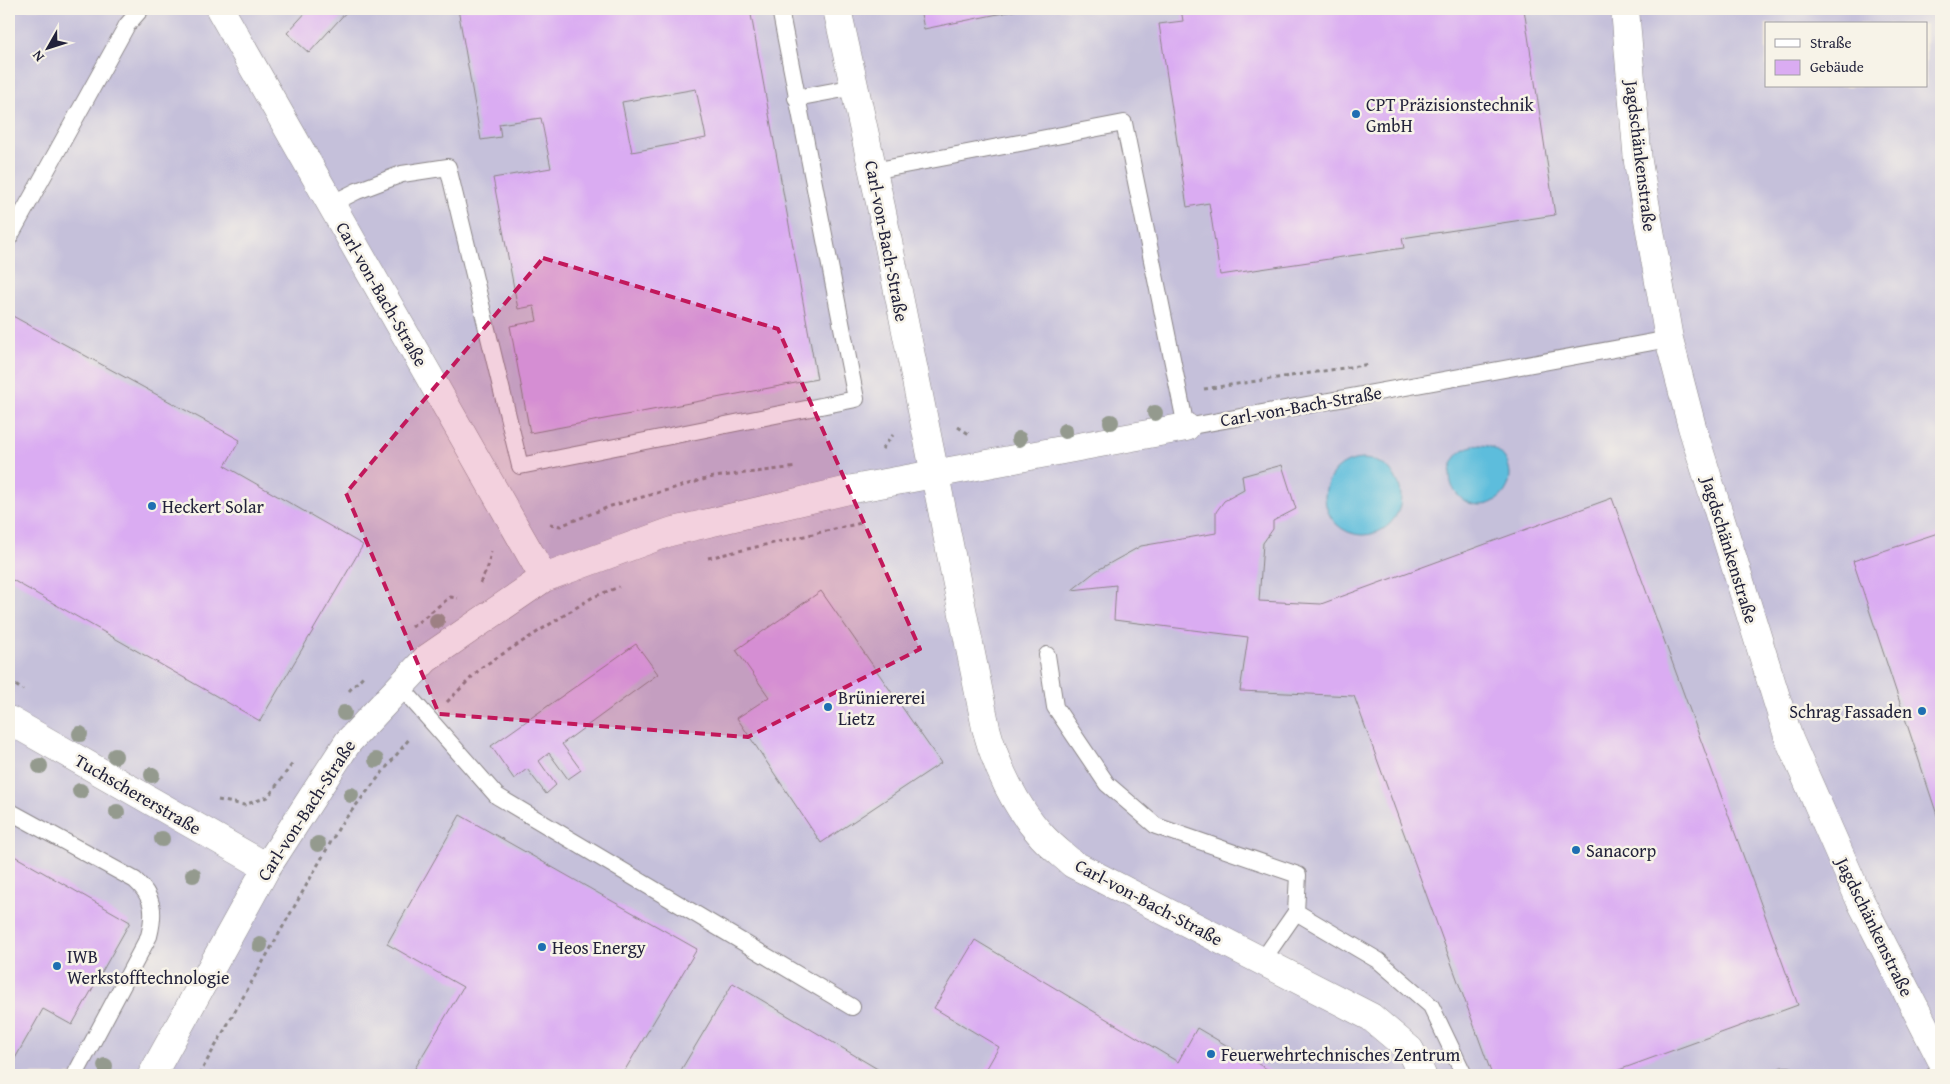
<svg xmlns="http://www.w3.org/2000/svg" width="1950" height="1084" viewBox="0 0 1950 1084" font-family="'Gentium Book Plus',serif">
	<rect width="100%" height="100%" fill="#f7f3e8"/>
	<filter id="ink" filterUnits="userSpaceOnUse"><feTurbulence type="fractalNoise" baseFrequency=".02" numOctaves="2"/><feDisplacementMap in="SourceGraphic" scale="10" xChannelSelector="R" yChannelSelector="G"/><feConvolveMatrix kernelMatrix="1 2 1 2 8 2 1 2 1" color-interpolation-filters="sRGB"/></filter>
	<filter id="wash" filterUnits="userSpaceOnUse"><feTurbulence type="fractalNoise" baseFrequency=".0096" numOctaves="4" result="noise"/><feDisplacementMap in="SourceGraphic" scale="20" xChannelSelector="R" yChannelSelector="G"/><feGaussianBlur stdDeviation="1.12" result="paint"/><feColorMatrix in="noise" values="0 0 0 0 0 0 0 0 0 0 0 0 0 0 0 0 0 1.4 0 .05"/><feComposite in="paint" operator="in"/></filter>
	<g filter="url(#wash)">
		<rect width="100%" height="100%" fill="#f3e8d3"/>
		<path fill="#c5c0da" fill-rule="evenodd" d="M9,9h1932v1066h-1932zM1766,24h160v62h-160z"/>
		<path fill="#5dbddc" stroke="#40708c" d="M1450 475a30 30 0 1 1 60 0a30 30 0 1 1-60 0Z
			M1325 497a38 38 0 1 1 76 0a38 38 0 1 1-76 0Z"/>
		<g id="blocks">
			<path fill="#daacf2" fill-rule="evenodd" d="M309,9h40l-40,44 -22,-20z
				M458,9h292l67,370 -287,54 -20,-107 27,-5 -3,-15 -16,3 -25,-131 58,-10 -10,-50 -42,6 2,13 -20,3zM696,89l10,49 -74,14 -10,-50z
				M920,9h98v1l-94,19z
				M1181,9h343l31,206 -153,23 2,10 -184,27 -11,-72 -22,4 -28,-183 24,-3z
				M9,314l231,126 -15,26 138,79 -103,176 -251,-143z
				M1282,465l14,44 -23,12v8l-10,14 -4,58 62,3 291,-106 186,507 -193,70h-113l-138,-379 -114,-5 8,-54 -134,-17 2,-35 -44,5 24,-19 45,-25 75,-13v-21l8,-11 20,-11 -2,-14z
				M1941,532v295l-88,-266z
				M821,591l120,172 -120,80 -84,-125 32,-21 -33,-47z
				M636,644l22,30 -96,70 19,26 -13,9 -19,-26 -10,8 17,24 -10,9 -19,-25 -13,10 -23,-33z
				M460,815l237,134 -75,126h-211l52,-88 -76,-43z
				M9,853l121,69 -58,103 -29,-16 -34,60z
				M975,940l203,122 19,-34 80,47h-294l16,-28 -65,-39z
				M733,983l153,91 -1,1h-207z"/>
		</g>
	</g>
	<g filter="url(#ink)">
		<use href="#blocks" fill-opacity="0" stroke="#8a8587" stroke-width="1"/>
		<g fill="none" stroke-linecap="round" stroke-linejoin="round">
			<g stroke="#8a8587" stroke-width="18">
				<path id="service" d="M796,98l59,-11
					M873,171l251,-48 62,304 483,-88
					M331,204l26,-13 45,-17 46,-7 72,299 336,-67 -76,-390
					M9,238l118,-213 14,-16
					M1047,655l8,52 52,77 49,42 142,49 -2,37
					M400,686l97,110 355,211
					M9,811l126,69c19,17 20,32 14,56l-74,139
					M1262,961l34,-49 83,49 52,45 33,69
					M1784,1075h5
					M1934,1075l7,-3"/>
			</g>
			<g stroke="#8a8587" stroke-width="29">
				<path id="minor" d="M220,9l324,569
					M837,9l44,198 105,521c10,38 29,79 56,108 9,10 21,19 31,28l298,153 39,33 12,25
					M9,720l258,147
					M152,1075l115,-208 81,-125 78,-83 118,-81 126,-46 183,-43 333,-62"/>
			</g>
			<g stroke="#8a8587" stroke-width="29">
				<path id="secondary" d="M1625,9l13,153 31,177 23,88 97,312 71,161 81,159"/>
			</g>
			<path stroke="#8a8587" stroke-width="3" stroke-dasharray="4 4" stroke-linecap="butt" d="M1204,389l166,-25
				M958,427l11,7
				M882,449l11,-14
				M550,524l10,2 51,-20 102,-29 84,-10
				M708,558l153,-35 -1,-4
				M480,583l8,-16 3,-16
				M412,627l38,-30 8,1
				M9,681l14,9
				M349,691l16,-17
				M447,702l35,-35 111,-70 26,-10
				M218,800l26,5 24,-8 25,-34
				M199,1075l142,-251 69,-86"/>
			<use href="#service" stroke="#fff" stroke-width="16"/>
			<use href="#minor" stroke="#fff" stroke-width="28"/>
			<use href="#secondary" stroke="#fff" stroke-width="28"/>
		</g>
		<g fill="#949a8e">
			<circle cx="1155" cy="413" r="8"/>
			<circle cx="1111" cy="422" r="8"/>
			<circle cx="1065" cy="431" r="8"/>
			<circle cx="1019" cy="439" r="8"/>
			<circle cx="437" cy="621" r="8"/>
			<circle cx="344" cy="713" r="8"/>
			<circle cx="80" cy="734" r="8"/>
			<circle cx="115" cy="756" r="8"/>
			<circle cx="376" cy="760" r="8"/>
			<circle cx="40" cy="766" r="8"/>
			<circle cx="152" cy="775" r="8"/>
			<circle cx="80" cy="791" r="8"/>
			<circle cx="351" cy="795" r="8"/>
			<circle cx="117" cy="812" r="8"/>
			<circle cx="162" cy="839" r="8"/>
			<circle cx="318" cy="844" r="8"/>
			<circle cx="193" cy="875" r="8"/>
			<circle cx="260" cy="945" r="8"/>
			<circle cx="105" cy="1066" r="8"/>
		</g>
	</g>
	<path fill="#c2185b" fill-opacity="0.2" stroke="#c2185b" stroke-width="4" stroke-dasharray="10 6" stroke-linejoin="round" d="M543,258l235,71 142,320 -172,88 -309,-23 -93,-221z"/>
	<g fill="#1f6fb2" stroke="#f7f3e8" stroke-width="2">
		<circle cx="1356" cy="114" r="5"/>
		<circle cx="152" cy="506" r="5"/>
		<circle cx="828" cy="707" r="5"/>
		<circle cx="1922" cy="711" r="5"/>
		<circle cx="1576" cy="850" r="5"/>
		<circle cx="542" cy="947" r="5"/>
		<circle cx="57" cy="966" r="5"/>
		<circle cx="1211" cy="1054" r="5"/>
	</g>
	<g text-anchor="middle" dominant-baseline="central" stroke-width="5" stroke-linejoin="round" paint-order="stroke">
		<g font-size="18" fill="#22223b" stroke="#f7f3e8" text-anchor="start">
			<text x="1366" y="104">CPT Präzisionstechnik<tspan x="1366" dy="21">GmbH</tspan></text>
			<text x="162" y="506">Heckert Solar</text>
			<text x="838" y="697">Brüniererei<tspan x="838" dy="21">Lietz</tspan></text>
			<text x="1912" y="711" text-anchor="end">Schrag Fassaden</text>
			<text x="1586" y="850">Sanacorp</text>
			<text x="552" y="947">Heos Energy</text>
			<text x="67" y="956">IWB<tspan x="67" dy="21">Werkstofftechnologie</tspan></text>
			<text x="1221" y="1054">Feuerwehrtechnisches Zentrum</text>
		</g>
		<g font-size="18" fill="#22223b" stroke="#f7f3e8">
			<text transform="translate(1641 156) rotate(83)">Jagdschänkenstraße</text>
			<text transform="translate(887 241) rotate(79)">Carl-von-Bach-Straße</text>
			<text transform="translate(382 294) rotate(60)">Carl-von-Bach-Straße</text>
			<text transform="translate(1301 406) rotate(-10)">Carl-von-Bach-Straße</text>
			<text transform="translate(1730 550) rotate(73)">Jagdschänkenstraße</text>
			<text transform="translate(138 794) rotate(30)">Tuchschererstraße</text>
			<text transform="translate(306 810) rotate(-57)">Carl-von-Bach-Straße</text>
			<text transform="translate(1149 902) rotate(28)">Carl-von-Bach-Straße</text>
			<text transform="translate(1875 927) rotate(64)">Jagdschänkenstraße</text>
		</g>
	</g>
	<rect width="1950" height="1084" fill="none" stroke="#f7f3e8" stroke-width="30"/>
	<rect x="1765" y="22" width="162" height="65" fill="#f7f3e8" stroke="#a29fa3"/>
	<rect x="1775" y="39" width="25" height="8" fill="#ffffff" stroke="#a29fa3"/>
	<text x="1810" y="48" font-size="15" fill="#22223b">Straße</text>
	<rect x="1775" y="60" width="25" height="15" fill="#daacf2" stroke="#a29fa3"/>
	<text x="1810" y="72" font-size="15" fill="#22223b">Gebäude</text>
	<g transform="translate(48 48) rotate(231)" stroke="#f7f3e8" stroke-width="4" paint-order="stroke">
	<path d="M0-4L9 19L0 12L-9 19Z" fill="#22223b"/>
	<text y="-8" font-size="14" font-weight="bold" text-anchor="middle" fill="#22223b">N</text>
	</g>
</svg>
